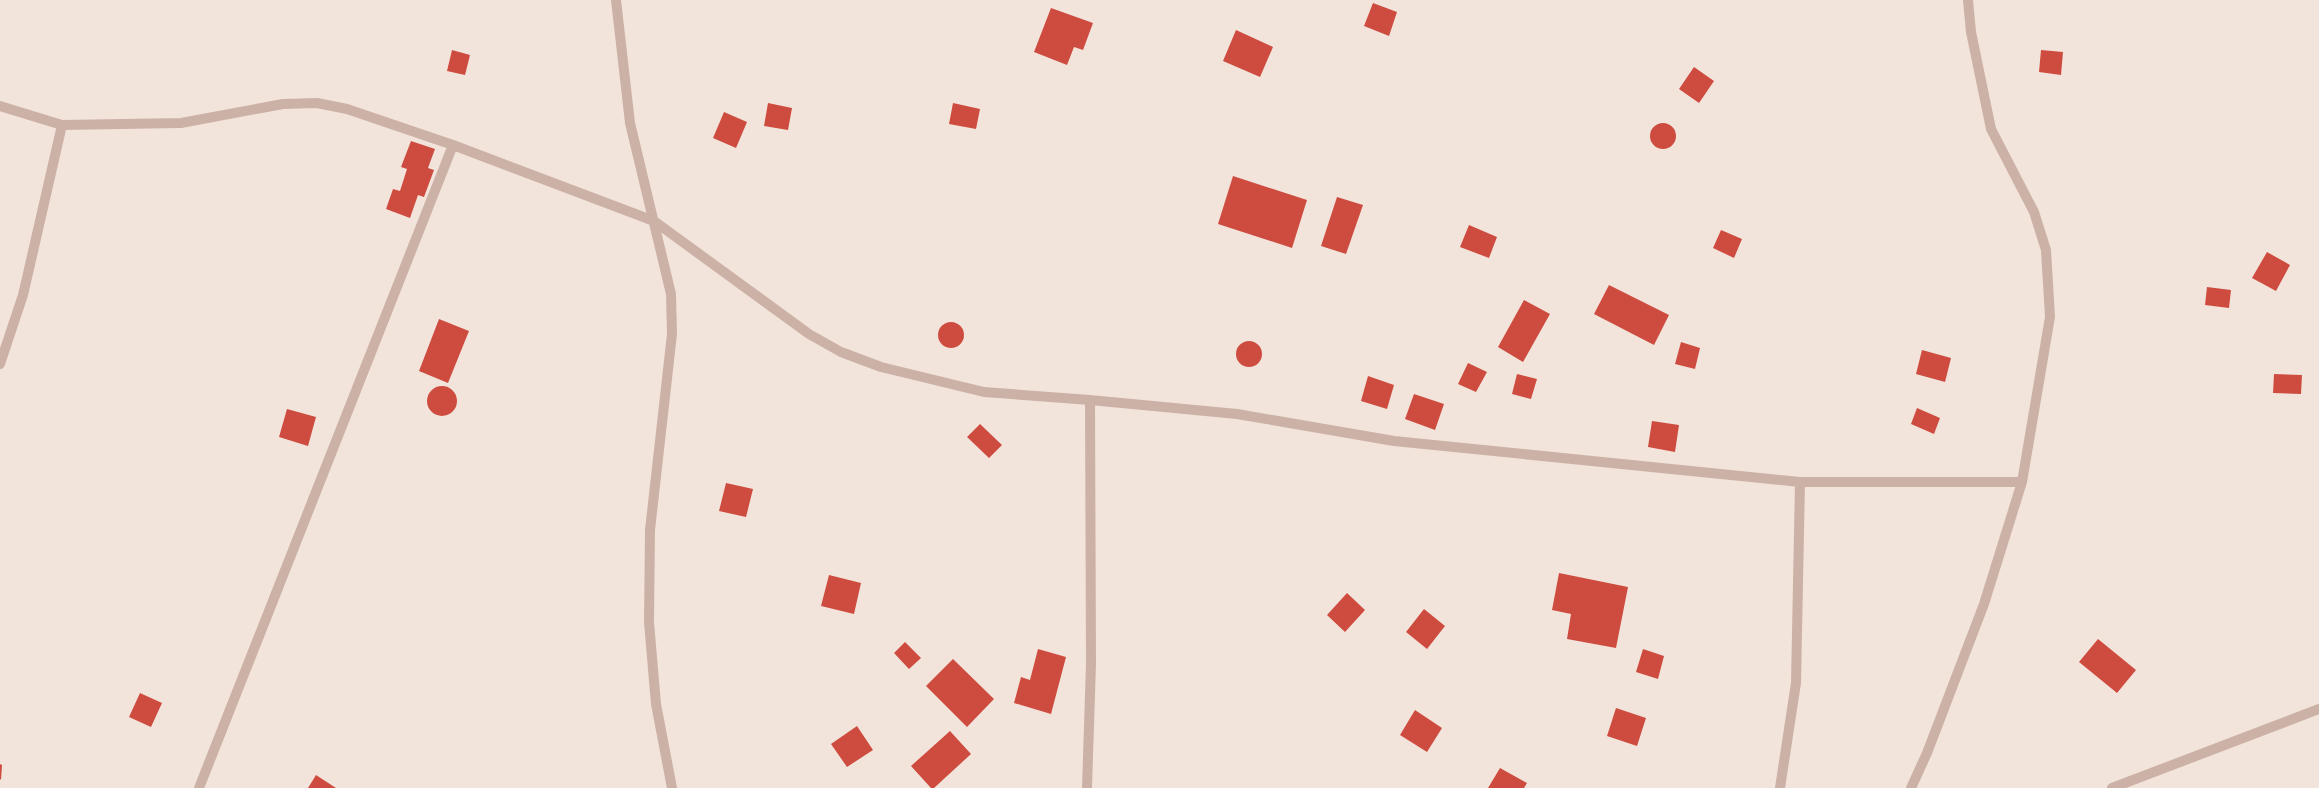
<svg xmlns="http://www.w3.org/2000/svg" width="2319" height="788" viewBox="0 0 2319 788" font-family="Signika,sans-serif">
	<rect width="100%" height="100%" fill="#f3e4db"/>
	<path fill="#ce4c3f" d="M1373,3l24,9 -8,24 -25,-10z
		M1051,8l42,15 -10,27 -9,-3 -7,18 -33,-13z
		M1236,30l37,17 -13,30 -37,-16z
		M452,50l18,5 -5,20 -18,-4z
		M2041,50l22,2 -2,23 -22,-3z
		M1694,67l20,14 -15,22 -20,-14z
		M768,103l24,5 -4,22 -24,-4z
		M953,103l27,6 -4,20 -27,-5z
		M724,112l23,10 -11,26 -23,-10z
		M1650 136a13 13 0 1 1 26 0a13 13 0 1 1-26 0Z
		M411,141l24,8 -7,19 6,2 -10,27 -6,-2 -8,23 -24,-9 7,-20 7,2 7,-22 -6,-2z
		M1233,176l74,24 -15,48 -74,-24z
		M1337,197l26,8 -17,49 -25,-8z
		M1469,225l28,12 -8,21 -29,-11z
		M1721,230l21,9 -8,19 -21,-10z
		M2267,252l23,13 -14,26 -24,-13z
		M1609,285l60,30 -15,30 -60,-31z
		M2207,287l24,3 -2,18 -24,-3z
		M1524,300l26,14 -27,48 -25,-15z
		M439,319l30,12 -21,52 -29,-12z
		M938 335a13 13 0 1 1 26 0a13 13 0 1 1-26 0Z
		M1236 354a13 13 0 1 1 26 0a13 13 0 1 1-26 0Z
		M1681,342l19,6 -5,21 -20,-5z
		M1922,350l29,8 -6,24 -29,-8z
		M1468,363l19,9 -11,20 -18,-8z
		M1517,374l20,5 -6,20 -19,-5z
		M2274,374l28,1 -1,19 -28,-1z
		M1368,376l26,9 -7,24 -26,-8z
		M427 401a15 15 0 1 1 30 0a15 15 0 1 1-30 0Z
		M1414,394l30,10 -9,26 -30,-11z
		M1917,408l23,10 -6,16 -23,-10z
		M287,409l29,8 -8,29 -29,-9z
		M1652,421l27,4 -4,27 -27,-5z
		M980,424l22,21 -13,13 -22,-21z
		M726,483l27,6 -7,28 -27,-6z
		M1559,573l69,14 -12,61 -49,-9 4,-25 -19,-4z
		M829,575l32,8 -7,31 -33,-8z
		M1347,593l18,17 -20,22 -18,-17z
		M1424,609l21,17 -18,23 -21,-17z
		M2098,639l38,31 -19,23 -38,-31z
		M905,642l16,16 -12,11 -15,-16z
		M1038,649l28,8 -15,57 -37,-11 7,-26 9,3z
		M1643,649l21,7 -6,23 -22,-7z
		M953,659l41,40 -27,28 -41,-41z
		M140,693l22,10 -11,24 -22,-10z
		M1616,708l30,10 -9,28 -30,-10z
		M1415,710l27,18 -15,24 -27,-17z
		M857,726l16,24 -26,17 -16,-23z
		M950,731l21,23 -37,34h-3l-20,-22z
		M0,764l2,1 -1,15 -1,-1z
		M1500,768l27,15 -3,5h-36z
		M316,775l20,13h-28z"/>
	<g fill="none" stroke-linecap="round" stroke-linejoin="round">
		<path stroke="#ccb2a6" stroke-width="10" d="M616,0l14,123 41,171 1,40 -22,196 -1,92 7,82 16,84
			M0,106l62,19 119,-2 102,-19 34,-1 30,6 106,36 201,76 155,113 32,18 40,15 103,25 106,8 147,14 157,27 406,41h222
			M0,364l23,-69 39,-170
			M199,788l254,-643
			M1087,788l4,-124 -1,-264
			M1780,788l16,-105 4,-201
			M1911,788l16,-35 57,-149 38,-122 28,-165 -4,-67 -12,-38 -43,-83 -20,-97 -3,-32
			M2112,788l207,-79"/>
	</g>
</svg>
